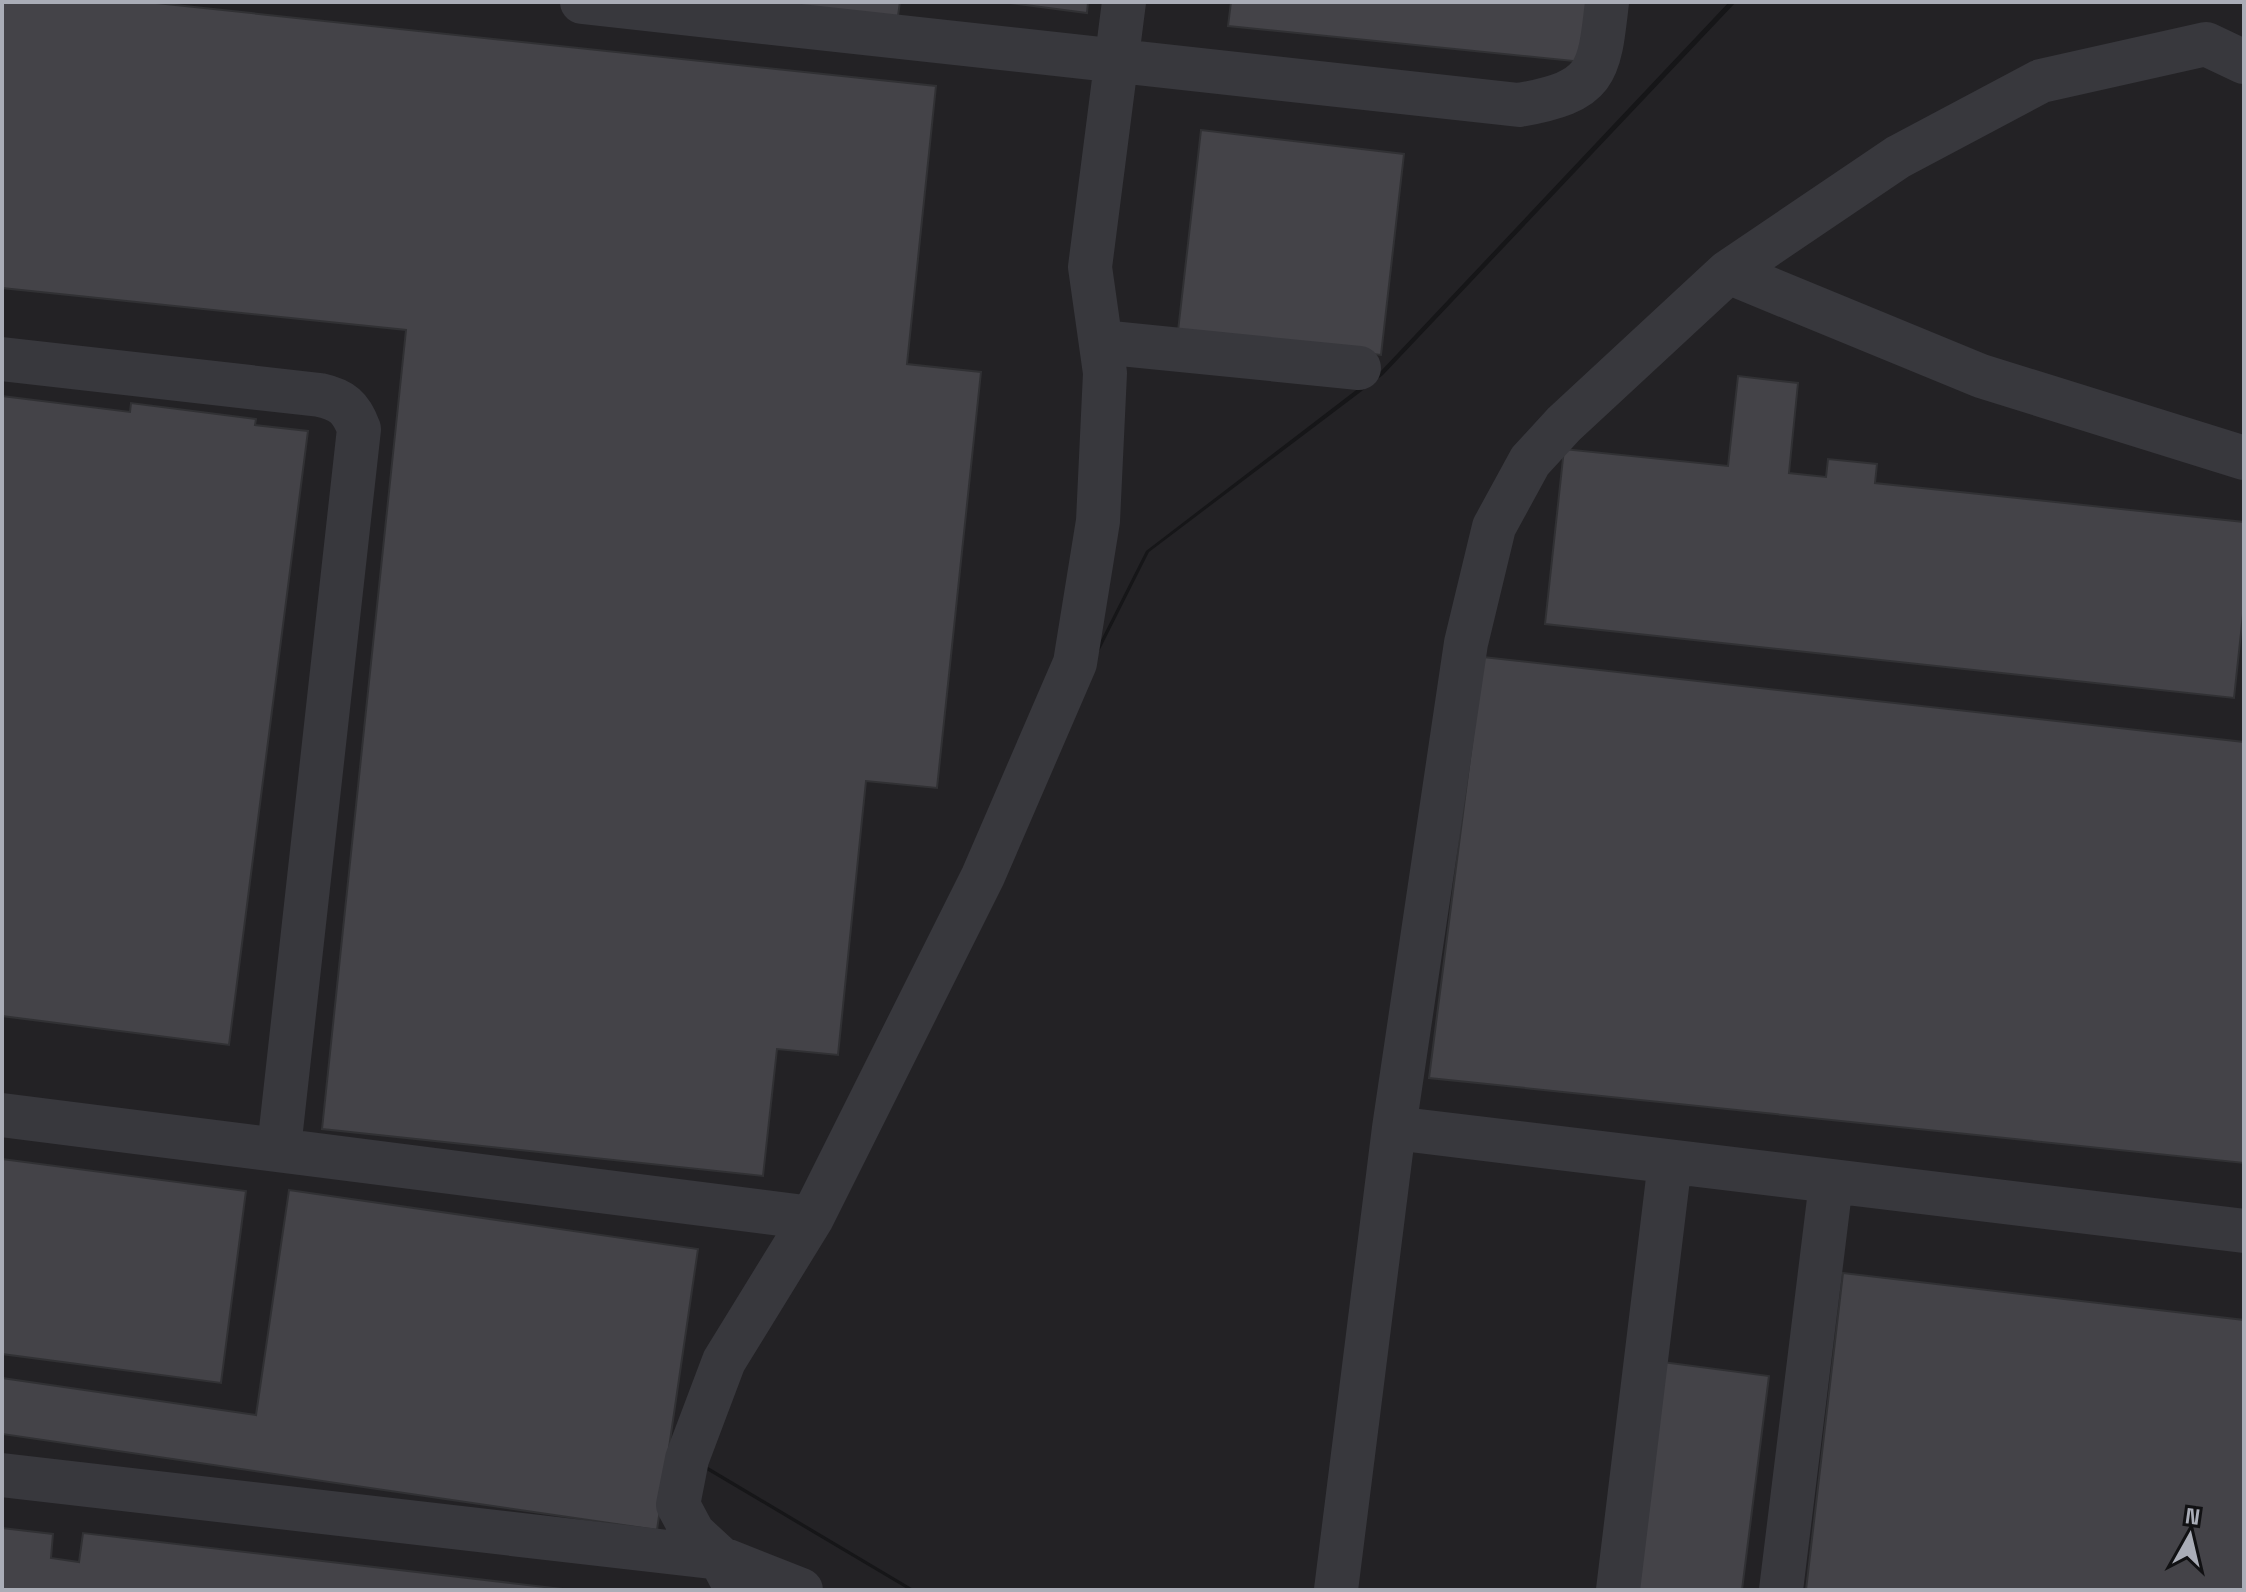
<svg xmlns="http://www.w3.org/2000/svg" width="2246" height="1592" viewBox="0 0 2246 1592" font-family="'Space Grotesk',sans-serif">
	<rect width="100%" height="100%" fill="#161618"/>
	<path fill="#232225" d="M2,2h1727l-348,369 -235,180 -458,908 221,131h-907z
		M1736,2h508v1588h-1329l-222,-132 456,-906 234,-177z"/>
	<path fill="#444348" stroke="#313134" stroke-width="2" d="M2,2h145l789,84 -29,278 74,8 -44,416 -71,-7 -28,274 -61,-6 -14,127 -441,-47 84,-799 -404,-42z
		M673,2h227l-4,28z
		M1002,2h86l-1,11z
		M1231,2h358l-6,60 -355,-36z
		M1201,130l203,24 -23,201 -203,-24z
		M1738,376l60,7 -9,90 37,4 2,-18 49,5 -2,19 369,39v83l-10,93 -689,-74 19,-175 164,17z
		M2,396l128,16 1,-9 125,16 -1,6 53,6 -79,614 -227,-29z
		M1483,657l761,85v421l-815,-85z
		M2,1159l244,32 -25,192 -219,-29z
		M289,1190l409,59 -41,281 -655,-96v-56l254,37z
		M1843,1273l401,47v270h-438z
		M1655,1361l114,15 -27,214h-116z
		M2,1528l51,6 -2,24 28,4 4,-29 488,57h-569z"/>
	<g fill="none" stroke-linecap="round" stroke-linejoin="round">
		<path stroke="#38383d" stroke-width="44" d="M582,2l937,103c78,-14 80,-30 88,-103
			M1728,272l253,104 263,82
			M1101,342l258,26
			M2,359l318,36c22,5 31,12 39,34l-80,719
			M2,1115l810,103
			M1394,1128l850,103
			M2,1475l718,83 81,32
			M737,1590l-17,-32 -27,-25 -15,-28 9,-46 37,-98 88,-143 171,-342 92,-213 23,-142 7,-148 -15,-106 34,-265
			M1336,1590l58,-462 72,-485 28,-116 36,-66 34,-37 164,-152 170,-115 143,-76 165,-37 38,18
			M1618,1590l52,-428
			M1781,1590l50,-407"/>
	</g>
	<rect width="2246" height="1592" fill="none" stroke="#aaadb7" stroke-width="8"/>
	<g transform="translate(2190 1536) rotate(8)" stroke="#111113" stroke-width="6" paint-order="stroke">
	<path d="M0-6L14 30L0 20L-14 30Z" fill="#aaadb7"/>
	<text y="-12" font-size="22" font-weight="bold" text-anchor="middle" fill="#aaadb7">N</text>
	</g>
</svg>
